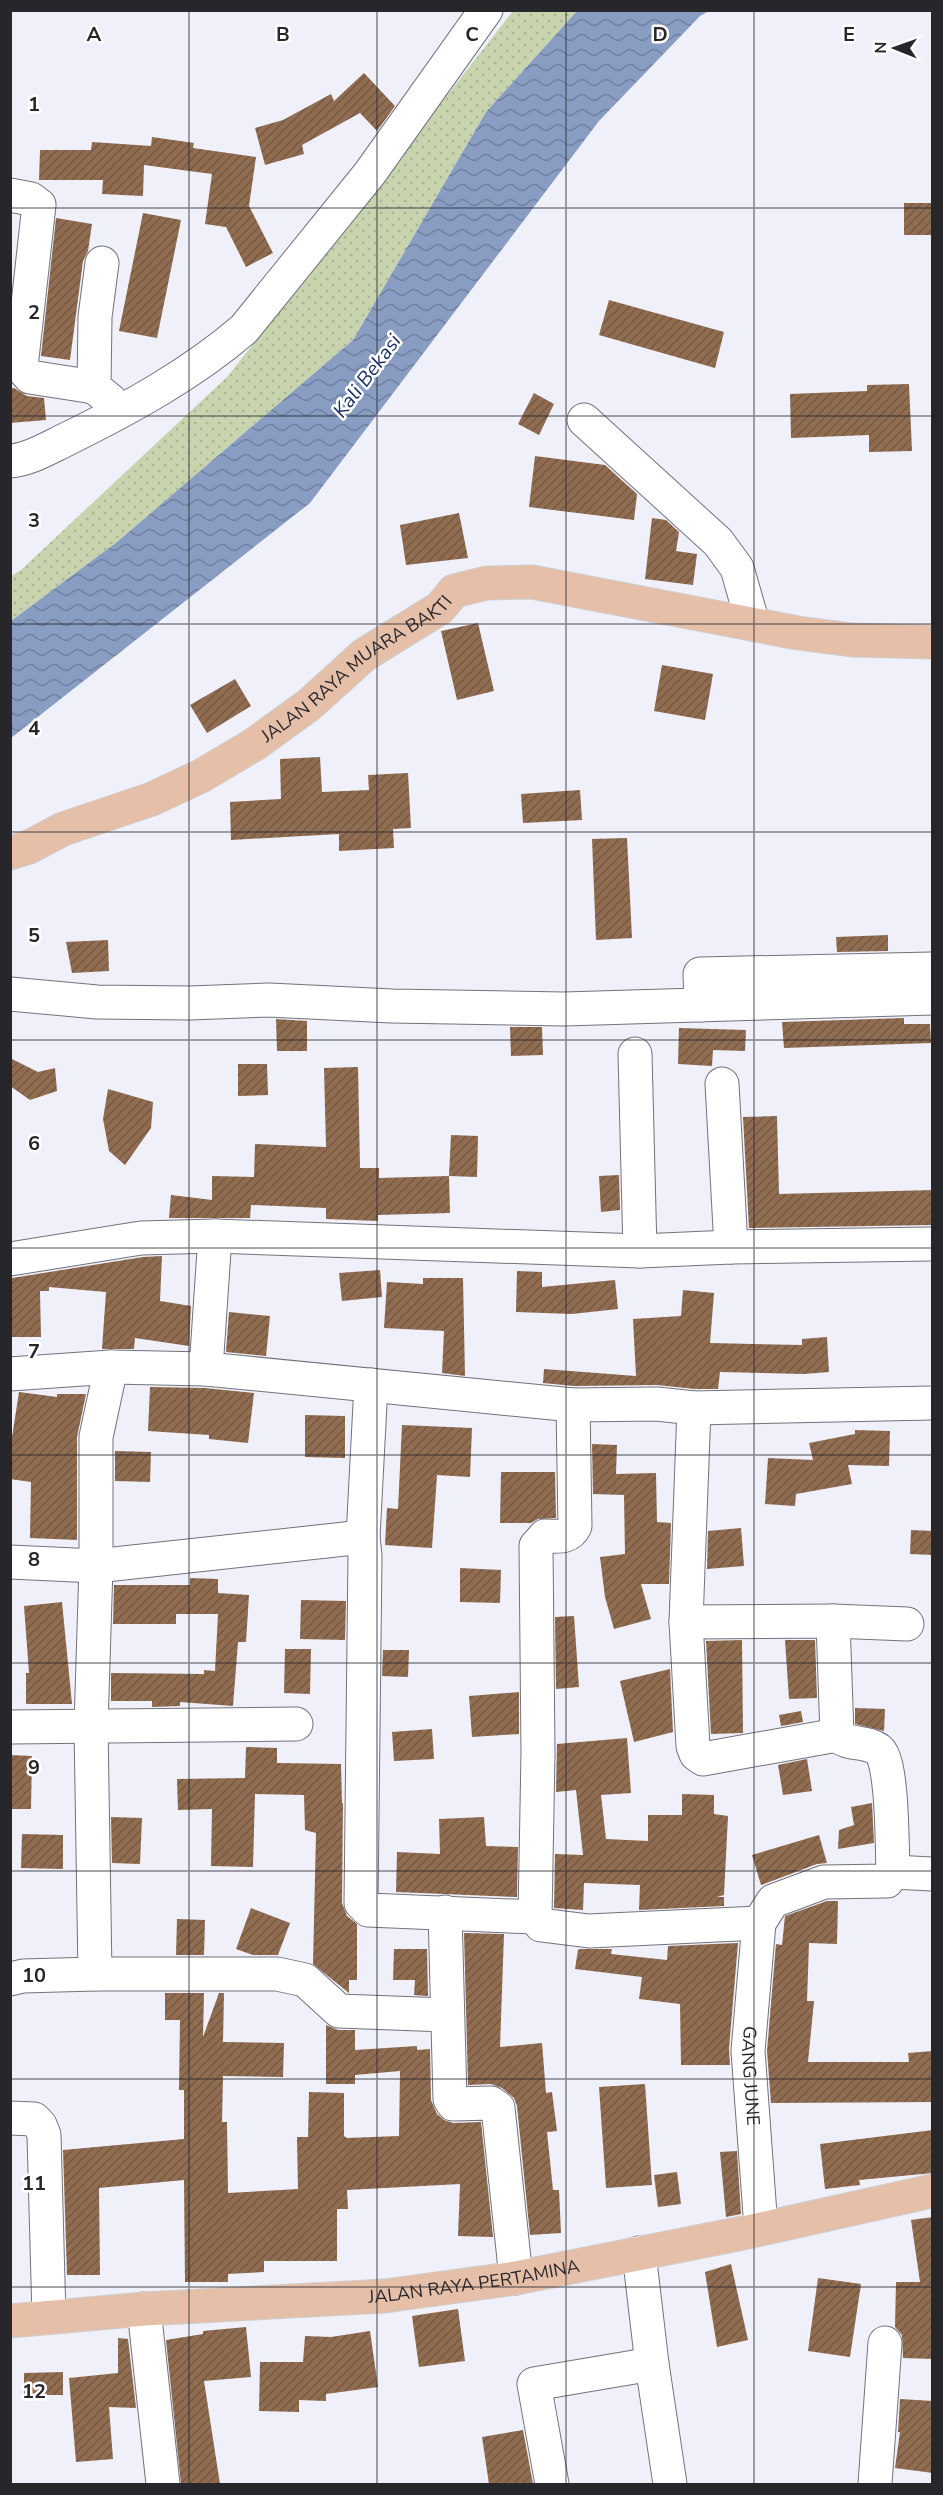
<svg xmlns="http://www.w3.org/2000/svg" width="943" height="2495" viewBox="0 0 943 2495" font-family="'Nunito Sans',sans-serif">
	<defs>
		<pattern id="grass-dots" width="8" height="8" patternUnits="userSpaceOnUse" patternTransform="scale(1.5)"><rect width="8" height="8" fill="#c7d4ae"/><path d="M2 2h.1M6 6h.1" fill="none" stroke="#abb696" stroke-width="1.8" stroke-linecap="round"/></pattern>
		<pattern id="water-waves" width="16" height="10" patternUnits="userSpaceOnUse" patternTransform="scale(1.5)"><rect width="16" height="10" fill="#899dc3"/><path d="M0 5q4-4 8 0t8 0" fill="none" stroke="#70809f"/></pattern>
		<pattern id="building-hatch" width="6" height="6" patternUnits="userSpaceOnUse" patternTransform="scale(1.5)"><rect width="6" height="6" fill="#906c50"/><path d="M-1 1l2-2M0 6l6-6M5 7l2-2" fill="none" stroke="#765943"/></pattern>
	</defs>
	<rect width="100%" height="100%" fill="#f0f0fa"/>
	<path fill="url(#grass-dots)" d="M513,11h64l-91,101 -133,228 -236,202 -106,79v-45l10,-6 207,-194z"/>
	<path fill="url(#water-waves)" d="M577,11h132l-9,5 -101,105 -289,382 -299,235v-117l106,-79 236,-202 133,-228z"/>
	<path fill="url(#building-hatch)" d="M364,73l31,33 -18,25 -17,-18 -58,32 2,9 -39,11 -10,-37 28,-8 48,-26 3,7z
		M152,137l42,6 -1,5 63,9 -7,49 24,47 -27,14 -20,-40 -21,-3 7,-50 -68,-9 -1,31 -41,-2 1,-14h-64l1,-30h51l1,-8 59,4z
		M904,203h29v32h-29z
		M143,213l38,7 -24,118 -38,-7z
		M56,218l36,6 -4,27 -5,10 -13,99 -29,-4z
		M609,300l115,32 -9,36 -116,-33z
		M909,384l3,67 -43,1v-17l-78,3 -1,-44 77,-3v-6z
		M10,388h4l13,8 17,2 2,22 -36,3z
		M534,393l20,11 -15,31 -21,-11z
		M535,456l70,9 32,29 -3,26 -105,-13z
		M459,513l9,45 -62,7 -6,-40z
		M652,518l14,2 13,12 -3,19 21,3 -4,31 -48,-6z
		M478,623l16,68 -37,9 -16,-69z
		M662,665l51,9 -8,46 -51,-9z
		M235,679l16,27 -44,27 -17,-28z
		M320,757l2,35 47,-2 -1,-15 40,-2 3,55 -18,1 1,19 -55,3v-17l-108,6 -1,-38 51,-3 -1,-40z
		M580,790l2,30 -59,3 -2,-29z
		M627,838l5,100 -36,2 -4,-101z
		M888,935v16l-51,1 -1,-15z
		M108,940l1,31 -37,2 -6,-31z
		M904,1018v6h26l1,19 -147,5 -2,-26z
		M276,1019l31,2v30h-30z
		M510,1027h32l1,28 -32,1z
		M679,1028l67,2 -1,21 -32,-1 -1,16 -34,-2z
		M10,1058l28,14 17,-4 2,23 -27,9 -20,-14z
		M238,1064h29l1,31 -30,1z
		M358,1067l2,101h19v10l70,-2 1,37 -72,2v6l-52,-2v-11l-75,-3 -1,13h-81l2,-23 41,5v-24l42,1 1,-33 71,3 -2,-79z
		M108,1089l45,13 -2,26 -26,37 -16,-14 -6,-32z
		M777,1116l2,78 154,-4v35l-184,3 -6,-111z
		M451,1135l27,1 -1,41 -28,-1z
		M619,1175l1,35 -19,2 -2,-36z
		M162,1256l-2,45 31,5 -2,40 -54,-8 -1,11h-32l4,-57 -57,-5v4h-9l1,46h-31l2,-59 131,-21z
		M380,1270l2,27 -40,4 -3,-28z
		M517,1271l25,1v15l73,-7 3,29 -46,5 -56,-2z
		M423,1278h40l2,98 -23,-3 2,-42 -60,-3 3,-46 36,2z
		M683,1290l31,3 -4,50 92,2v-6l25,-2 2,35 -25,2 -84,-2 -2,17h-23l-38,-4 -83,1 -31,-3 1,-14 92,7 -3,-57 48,-3z
		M229,1312l41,4 -4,40 -40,-4z
		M150,1387l55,1 49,5 -6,50 -39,-4v-4l-61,-4z
		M19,1392l38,5v-3h29l-9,43v103l-47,-2 1,-56 -21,-3v-29z
		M305,1415l40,1v42l-40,-1z
		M402,1425l70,3 -2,49 -33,-2 -5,73 -47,-3 2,-37 11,1z
		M855,1430l35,1 -1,35 -41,-1 4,19 -56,10 -1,12 -30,-2 3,-46 45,2 -4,-17 46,-9z
		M592,1444l25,1 -1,29 40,-1 1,49 14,1 -2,61h-28l10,35 -37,10 -9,-32 -5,-40 25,-3 -1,-59 -31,-1z
		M115,1451l36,1 -1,30 -35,-1z
		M501,1472h54l1,46 -18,1 -7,4h-31z
		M741,1528l3,38 -37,3 1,-38z
		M911,1530l22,1v24l-23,-1z
		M460,1568l41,2 -1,33 -40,-1z
		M190,1578l28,1v14l31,2 -3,47h-8l-5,64 -53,-4v4l-28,1v-6h-41v-28l93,1v-4l11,1 3,-57h-42v10h-63l1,-39h76z
		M301,1600l45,1 -1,39 -45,-1z
		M62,1602l10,102h-46v-31h3l-5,-67z
		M574,1616l5,71 -23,2 -1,-72z
		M742,1640l1,93 -32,1 -5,-93z
		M785,1640h30l2,58 -28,1z
		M285,1649h26l-1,45 -26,-1z
		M383,1650h26l-1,27 -26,-1z
		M670,1669l3,63 -39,10 -14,-61z
		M519,1692v42l-47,3 -3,-41z
		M855,1708l30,1 -1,22 -29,-7z
		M801,1711l2,11 -22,4 -2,-11z
		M432,1729l2,30 -40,2 -2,-29z
		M627,1738l4,55 -30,2 5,44 42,2v-26h34v-21l32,1v19l14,2 -4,79 -7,2h7v9l-85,4 1,-25 -56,-2 -1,27 -29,-2 1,-54 28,1 -7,-65 -20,2 1,-48z
		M246,1747l31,1v15l64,1 1,39h1l-1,100 5,13 10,8v56h-8v13l-36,-29 3,-131 -11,-3 -1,-35 -49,-1 -2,73 -42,-1 1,-57 -34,1 -1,-31 68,-1z
		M10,1755l22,1 -1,53h-21z
		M807,1759l5,32 -29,4 -5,-30z
		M872,1803l2,40 -36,6 1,-19 15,-5 -3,-18z
		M111,1817l31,1 -2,46 -28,-1z
		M484,1817l2,29 32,1 -1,50 -121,-5 1,-40 43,2 -1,-35z
		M22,1834l41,1v34l-42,-1z
		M819,1835l8,28 -10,1 -56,21 -9,-30z
		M827,1901h11l-1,43 -28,-1 -2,58h7l-6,61h101l-1,-9 25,-2v51l-162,1 -4,-52 9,-107 6,1 3,-29z
		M251,1908l39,15 -12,32h-25l-17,-6z
		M177,1919l28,1 -1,35h-28z
		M464,1933l40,1 -4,113 42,-4 4,50 6,-1 5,39 -10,1 6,58h6l2,43 -31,2 -13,-129 -3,-8 -12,-10 -11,-4 -23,1z
		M738,1943l-9,106 1,16h-49l-1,-61 -41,-5 3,-22 -67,-8 3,-19 2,-1h32l-1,5 56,6 1,-14z
		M394,1949h33l1,47 -14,-1 1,-15h-22z
		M165,1993h39l-1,44 16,-44h5l-1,49 61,1 -1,34 -60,-1 -1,46h5l1,71 70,-4 -1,-52h11l1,-45 35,1v43l3,2 52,-2 1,-65 -45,4v9h-29v-59l12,5h17v20l62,-4v4l13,-1 1,51 6,14 7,6 9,3 28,-1 12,115 -35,-1 2,-52 -113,6 1,19h-11v52h-73v11l-36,2v8h-43l-1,-102 -85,8 1,87h-33l-4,-125 121,-11v-49h-5l1,-70h-15z
		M645,2084l7,101 -46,3 -7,-101z
		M933,2130v43l-74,7 1,5 -35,4 -5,-45z
		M737,2151l4,63 -15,3 -6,-65z
		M677,2172l4,32 -23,3 -4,-32z
		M933,2217v66h-2h2v76l-30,-1 -1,-23 -7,-8 1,-45h24l-9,-62z
		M731,2264l17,76 -31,7 -12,-75z
		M818,2278l43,6 -11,73 -42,-6z
		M458,2309l7,52 -46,6 -7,-51z
		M246,2327l5,50 -47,4 16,103h-39l-15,-144 37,-6v-3z
		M370,2331l8,56 -52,7v7l-27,-1v12l-40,-1 1,-49h43l2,-26 26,1z
		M118,2338l10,1 8,69 -27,-1 4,52 -37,3 -7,-84 49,-5z
		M63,2372v23h-39v-22z
		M900,2399l33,2v72l-38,-5 5,-36h-2z
		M523,2430l10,54h-44l-7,-47z"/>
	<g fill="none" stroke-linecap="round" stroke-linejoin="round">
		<g stroke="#72727b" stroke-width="35">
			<g id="minor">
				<path d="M10,195l21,4 8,6 -18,162 9,10 64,10"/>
				<path d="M102,263l-7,54 -1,70 16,13"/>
				<path d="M584,420l134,122 19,26 16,56"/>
				<path d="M10,461c19,-1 40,-14 57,-22 61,-30 125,-65 177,-110l126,-156 116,-163"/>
				<path d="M10,994l87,8 93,1 79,-3 123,6 172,3 368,-11"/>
				<path d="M701,1005l-1,-31 232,-5"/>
				<path d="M635,1054l5,197"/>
				<path d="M722,1084l9,163"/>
				<path d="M10,1259l131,-21 74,-2 425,15 91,-4 201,-3"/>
				<path d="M206,1369l9,-133"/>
				<path d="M10,1374l101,-7 95,2 367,36 84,-1 37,4 238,-5"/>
				<path d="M694,1408l-8,214 7,124 3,8 7,5 134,-24"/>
				<path d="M363,1537l8,-152"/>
				<path d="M10,1562l86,4 267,-29 2,19 -4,347 7,7 167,7 3,-164 -2,-207 9,-10c12,0 24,3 30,-10l-2,-121"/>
				<path d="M833,1621l74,3"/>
				<path id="s1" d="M686,1622l147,-1 4,114c11,11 29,5 42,15 14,11 13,100 14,122l-6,9 -63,1 -51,19 -14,22 -11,128 13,177"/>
				<path d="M10,1727l286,-3"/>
				<path d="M893,1872l39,2"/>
				<path d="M445,1912l5,187 3,5 38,-1 7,5 18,170"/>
				<path d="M535,1917l6,8 48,6 170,-8"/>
				<path d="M95,1974l-4,-248 5,-160v-129l15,-70"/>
				<path d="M10,1979l13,-3 72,-2h182l28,6 34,31 107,4"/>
				<path d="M10,2118l24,1 6,6 4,10 5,182"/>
				<path d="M639,2253l13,111 18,120"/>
				<path d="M144,2309l19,175"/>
				<path d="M552,2484l-18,-100 118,-20"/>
				<path d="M875,2484l10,-141"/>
			</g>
		</g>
		<g stroke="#cfcfd0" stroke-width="35">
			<g id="major">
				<path id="s2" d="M10,853l19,-6 34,-18 89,-30 49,-23 54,-32 55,-40 54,-49 76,-47 14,-17 33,-8 45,-1 266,51 54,7 80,2"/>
				<path id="s3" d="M10,2321l134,-12 241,-13 131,-18 227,-45 189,-42"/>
			</g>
		</g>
		<use href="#minor" stroke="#fff" stroke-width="33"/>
		<use href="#major" stroke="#e6bfa9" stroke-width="33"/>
	</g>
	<path fill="none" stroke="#27272b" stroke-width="1.5" stroke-opacity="0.55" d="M189,10v2474M377,10v2474M566,10v2474M754,10v2474M10,208h922M10,416h922M10,624h922M10,832h922M10,1040h922M10,1248h922M10,1455h922M10,1663h922M10,1871h922M10,2079h922M10,2287h922"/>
	<g text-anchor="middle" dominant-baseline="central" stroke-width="5" stroke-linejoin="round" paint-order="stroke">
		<g font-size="18" fill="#27272b" stroke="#fff">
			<text stroke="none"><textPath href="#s2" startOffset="396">JALAN RAYA MUARA BAKTI</textPath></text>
			<text stroke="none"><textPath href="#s1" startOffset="738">GANG JUNE</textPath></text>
			<text stroke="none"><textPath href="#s3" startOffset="466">JALAN RAYA PERTAMINA</textPath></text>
		</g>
		<g font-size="20" font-style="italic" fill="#172d5d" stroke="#fff">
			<text transform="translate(367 376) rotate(-53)">Kali Bekasi</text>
		</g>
	</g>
	<g font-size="20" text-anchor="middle" font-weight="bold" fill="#27272b" stroke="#fff" stroke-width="5" stroke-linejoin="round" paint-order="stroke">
		<text x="94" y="41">A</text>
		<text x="283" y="41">B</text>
		<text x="472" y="41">C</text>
		<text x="660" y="41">D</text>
		<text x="849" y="41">E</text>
		<text x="34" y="111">1</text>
		<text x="34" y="319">2</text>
		<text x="34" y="527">3</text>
		<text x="34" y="735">4</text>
		<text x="34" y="942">5</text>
		<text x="34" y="1150">6</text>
		<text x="34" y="1358">7</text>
		<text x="34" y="1566">8</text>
		<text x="34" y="1774">9</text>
		<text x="34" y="1982">10</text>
		<text x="34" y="2190">11</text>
		<text x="34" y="2398">12</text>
	</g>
	<rect width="943" height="2495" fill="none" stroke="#27272b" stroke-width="24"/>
	<g transform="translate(895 48) rotate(271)" stroke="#ffffff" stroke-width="4.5" paint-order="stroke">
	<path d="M0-4.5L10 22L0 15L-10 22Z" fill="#27272b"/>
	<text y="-9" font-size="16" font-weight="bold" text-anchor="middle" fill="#27272b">N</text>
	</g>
</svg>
